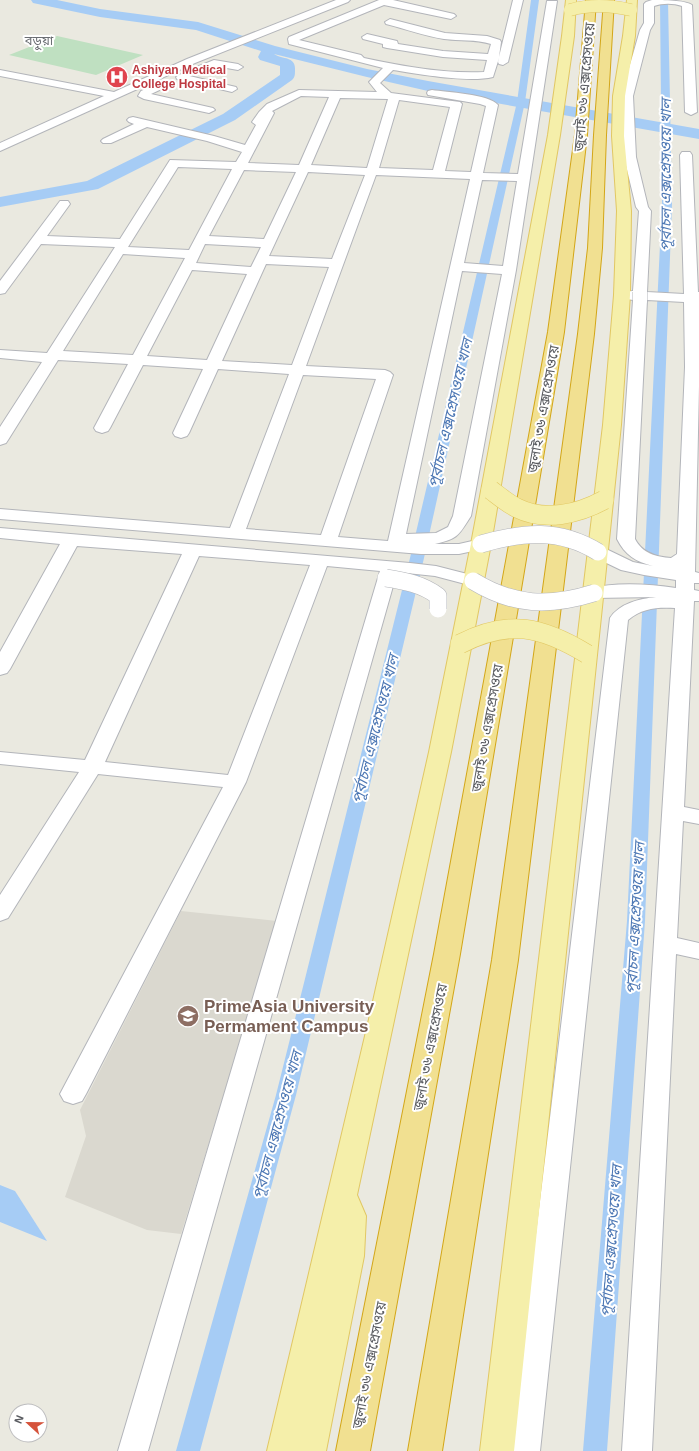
<svg xmlns="http://www.w3.org/2000/svg" width="699" height="1451" viewBox="0 0 699 1451" font-family="Arial,'Noto Sans Bengali',sans-serif">
	<rect width="100%" height="100%" fill="#eae9e0"/>
	<path fill="#dad8cf" d="M181,911l96,10 -96,313 -34,-4 -82,-33 21,-61 -6,-26z"/>
	<path fill="#bfe0c1" d="M57,36l86,19 -47,20 -87,-20z"/>
	<path fill="#a6ccf5" d="M0,1185l15,6 32,50 -47,-19z"/>
	<g fill="none" stroke-linecap="round" stroke-linejoin="round">
		<path fill="#a6ccf5" fill-rule="evenodd" d="M531,0h8l-14,102 -101,456 -128,537 -96,356h-24l100,-356 134,-537 107,-456z
			M660,0h8l4,204 -27,717 -38,530h-24l44,-530 35,-717z"/>
		<path fill="#a6ccf5" fill-rule="evenodd" d="M31,0h26l43,9 98,13 77,24 92,23 61,12 271,48v10l-271,-48 -61,-14 -93,-23c9,6 22,2 21,16 0,5 0,7 -3,10l-57,40 -137,69 -98,18v-10l87,-16 136,-67 57,-39v-9l-20,-6 -2,-3 3,-6 -65,-21 -96,-13 -67,-14z"/>
		<g stroke="#b3b5ba" stroke-width="2">
			<path id="minor" d="M336,0h14l-2,2 -153,61 -195,88v-8l104,-47 -104,-20v-6l114,22 73,-33z
				M379,0h14l61,14 2,2 -5,3 -67,-14 -85,35 62,15 3,3c38,8 80,16 120,14l3,-12 -44,-3 -56,-9 -4,-1v-3l-20,-5 -1,-2 5,-3 30,7 1,3 45,7 45,3 3,-10c-15,-5 -32,-3 -47,-5 -20,-3 -38,-10 -58,-15l-1,-2 5,-3 55,14 42,3 13,4 1,2 -2,15 14,-57h10l-15,62 -5,3 -4,-1 -1,-2 1,-4 -6,19c-25,6 -74,-3 -100,-7l-13,13 11,10 69,9 2,2 -17,67 26,1 15,-66 -6,-2 -52,-9 -1,-2 1,-2 4,-1c14,2 57,4 66,15l-15,68 35,1 29,-173h10l-41,269 -45,246c-13,20 -12,22 -36,28h24l22,-5 6,1 3,4 -3,4 -28,6h-38l-421,-35v-10l230,19 59,-154 -71,-5 -29,64 -2,3 -6,2 -6,-2 -2,-3 30,-64 -60,-4 -33,63 -2,3 -6,2 -6,-2 -2,-3 34,-64 -70,-4 -50,80 -2,3 -6,2v-18l42,-65 -42,-4v-8l47,3 68,-106 -74,-3 -36,49 -5,1v-13l60,-80h8l2,3 -23,32 73,3 50,-79 66,2 6,-10 -35,-11 -60,-14 -36,16h-8l-2,-2 2,-2 31,-15 -5,-2 -2,-2 2,-2 4,-1 81,19 31,9 11,-20 -4,-3 7,-10 8,-8 32,-14 78,2 -8,-10 14,-14 -94,-24 -1,-5 1,-2zM301,96l28,1 -30,68 -51,-2 26,-50 -2,-2zM340,98l48,1 -21,69 -56,-3zM399,100l51,7 -17,63 -54,-2zM178,167l54,2 -43,81 -61,-3zM244,170l52,2 -32,67 -55,-3zM308,172l57,3 -33,84 -63,-3zM376,175l94,4 -82,362 -50,-4 55,-162 -3,-3 -5,-2 -79,-4zM482,180l35,1 -14,85 -39,-3zM205,244l56,3 -10,20 -55,-4zM123,254l62,4 -52,97 -70,-4zM266,264l63,3 -37,98 -70,-4zM192,270l55,4 -40,86 -60,-4zM462,271l40,3 -49,242 -5,11 -12,6 -30,1zM303,375l73,4 -55,156 -75,-6z
				M652,0c12,0 32,0 40,5l5,107 -6,3 -6,-3 -3,-106c-9,-3 -19,-3 -28,0v17l-4,7 -17,66 3,61 12,50 3,4 -4,81 37,2 -4,-139 2,-3h8l2,3 6,137h1v94l-4,186 4,1v10h-5v7l5,1v10h-5l-10,206 15,3v14l-16,-3 -6,117 22,5v16l-23,-5 -24,497h-30l53,-843c-17,-1 -33,0 -47,12l-88,831h-30l100,-833c10,-15 29,-19 46,-21l-62,1 -6,-1 -3,-4 3,-4c27,-7 60,-5 88,-1v-8l-32,-5 -23,-5 -29,-14 -3,-4 3,-4 6,-1 6,1 29,14 20,4c-17,-4 -28,-11 -36,-27l16,-239 -12,-2 -2,-3 2,-3 12,-1 6,-80 -3,-4 -12,-50 -3,-61 19,-66 4,-7v-19l2,-2zM647,300l37,2 1,65 -8,187 -6,4c-15,-1 -29,-5 -36,-19z
				M214,60l24,4 5,3 -5,3 -23,-4 -19,8 -5,-3 1,-2z
				M181,74l55,13 1,2 -5,3 -55,-13 -1,-2z
				M164,81l4,1 1,2 -1,2 -17,8 62,14 2,2 -6,3 -65,-14 -6,-3 3,-5z
				M0,528l410,35 26,3 43,11 3,4 -3,4 -6,1 -38,-10 -38,-4 -249,879h-30l262,-880 -53,-5 -81,216 -160,312 -4,7 -9,3 -9,-3 -4,-7 163,-307 -125,-13 -90,144 -8,3v-26l79,-123 -79,-8v-12l85,8 97,-206 -105,-8 -67,123 -3,4 -7,2v-23l60,-108 -60,-6zM199,556l111,9 -82,210 -123,-13z"/>
		</g>
		<g stroke="#e1c763" stroke-width="2">
			<path id="major" d="M566,0h10l-2,36 -14,99 -69,409 -40,208 -94,443 9,21 -2,40 -38,195h-59l102,-432 60,-267 42,-208 77,-409 14,-99z
				M627,0h10l-2,36 -10,60 -1,40 7,75 -1,84 -9,130 -107,1026h-34l123,-1026 11,-130 3,-84 -5,-75 1,-40 10,-60z"/>
		</g>
		<g stroke="#d3a618" stroke-width="2">
			<path id="highway" d="M586,0h10l-9,135 -23,197 -104,622 -90,497h-34l98,-497 114,-622 27,-197z
				M604,0h10l-8,135 -4,113 -8,86 -76,626 -76,491h-34l84,-491 86,-626 10,-86 6,-113z"/>
		</g>
		<use href="#minor" fill="#fff" fill-rule="evenodd"/>
		<use href="#major" fill="#f5efaa" fill-rule="evenodd"/>
		<use href="#highway" fill="#f1e091" fill-rule="evenodd"/>
		<g stroke="#b3b5ba" stroke-width="15" stroke-linecap="butt">
			<path id="minor-bridge-far1" d="M640,292v8"/>
		</g>
		<g stroke="#b3b5ba" stroke-width="18" stroke-linecap="butt">
			<path id="minor-bridge" d="M481,544c42,-12 78,-16 117,8
				M386,578c19,3 36,6 52,18v13
				M473,581c41,25 76,26 121,12"/>
		</g>
		<g stroke="#e1c763" stroke-width="13" stroke-linecap="butt">
			<path id="major-bridge-far1" d="M570,10c21,-6 40,-5 61,0"/>
		</g>
		<g stroke="#e1c763" stroke-width="20" stroke-linecap="butt">
			<path id="major-bridge" d="M491,490c8,6 16,13 26,18 28,14 61,6 87,-8
				M460,644c49,-25 81,-18 127,10"/>
		</g>
		<use href="#minor-bridge-far1" stroke="#fff" stroke-width="14"/>
		<use href="#minor-bridge" stroke="#fff" stroke-width="17"/>
		<use href="#major-bridge-far1" stroke="#f5efaa" stroke-width="12"/>
		<use href="#major-bridge" stroke="#f5efaa" stroke-width="19"/>
	</g>
	<defs>
		<g id="hospital-disc" transform="scale(1.15)"><circle r="9.5" fill="#e0444e" stroke="#fff"/><path d="M-5-5h3v3.5h4V-5h3V5h-3V1.5h-4V5h-3Z" fill="#fff"/></g>
		<g id="university-disc" transform="scale(1.15)"><circle r="9.5" fill="#8d6e63" stroke="#fff"/><path d="M0-5L7-2L0 1L-7-2ZM-4 1L0 2.5L4 1V4Q0 6-4 4Z" fill="#fff"/></g>
	</defs>
	<g fill-rule="evenodd">
		<use href="#hospital-disc" x="117" y="77"/>
		<use href="#university-disc" x="188" y="1016"/>
	</g>
	<g text-anchor="middle" dominant-baseline="central" stroke-width="4" stroke-linejoin="round" paint-order="stroke">
		<g font-size="12" font-weight="bold" fill="#be3a42" stroke="#fff" text-anchor="start">
			<text x="132" y="70">Ashiyan Medical<tspan x="132" dy="14">College Hospital</tspan></text>
		</g>
		<g font-size="13" fill="#6a6d72" stroke="#fff">
			<text x="39" y="40">বড়ুয়া</text>
		</g>
		<g font-size="14" fill="#595b60" stroke="#fff">
			<text transform="translate(584 87) rotate(-85)">জুলাই ৩৬ এক্সপ্রেসওয়ে</text>
			<text transform="translate(543 409) rotate(-80)">জুলাই ৩৬ এক্সপ্রেসওয়ে</text>
			<text transform="translate(487 728) rotate(-80)">জুলাই ৩৬ এক্সপ্রেসওয়ে</text>
			<text transform="translate(430 1047) rotate(-79)">জুলাই ৩৬ এক্সপ্রেসওয়ে</text>
			<text transform="translate(369 1365) rotate(-79)">জুলাই ৩৬ এক্সপ্রেসওয়ে</text>
		</g>
		<g font-size="15" font-style="italic" fill="#4c77b4" stroke="#fff">
			<text transform="translate(665 175) rotate(-90)">পূর্বাচল এক্সপ্রেসওয়ে খাল</text>
			<text transform="translate(450 413) rotate(-77)">পূর্বাচল এক্সপ্রেসওয়ে খাল</text>
			<text transform="translate(375 729) rotate(-76)">পূর্বাচল এক্সপ্রেসওয়ে খাল</text>
			<text transform="translate(635 918) rotate(-87)">পূর্বাচল এক্সপ্রেসওয়ে খাল</text>
			<text transform="translate(277 1125) rotate(-75)">পূর্বাচল এক্সপ্রেসওয়ে খাল</text>
			<text transform="translate(611 1241) rotate(-86)">পূর্বাচল এক্সপ্রেসওয়ে খাল</text>
		</g>
		<g font-size="17" font-weight="bold" fill="#785e54" stroke="#fff" text-anchor="start">
			<text x="204" y="1006">PrimeAsia University<tspan x="204" dy="20">Permament Campus</tspan></text>
		</g>
	</g>
	<g transform="translate(28 1423) rotate(292)"><circle r="19" fill="#ffffff" stroke="#bdbdbf"/>
	<path d="M0-3L7 15L0 10L-7 15Z" fill="#d5533b"/>
	<text y="-6" font-size="11" font-weight="bold" text-anchor="middle" fill="#595b60">N</text>
	</g>
</svg>
